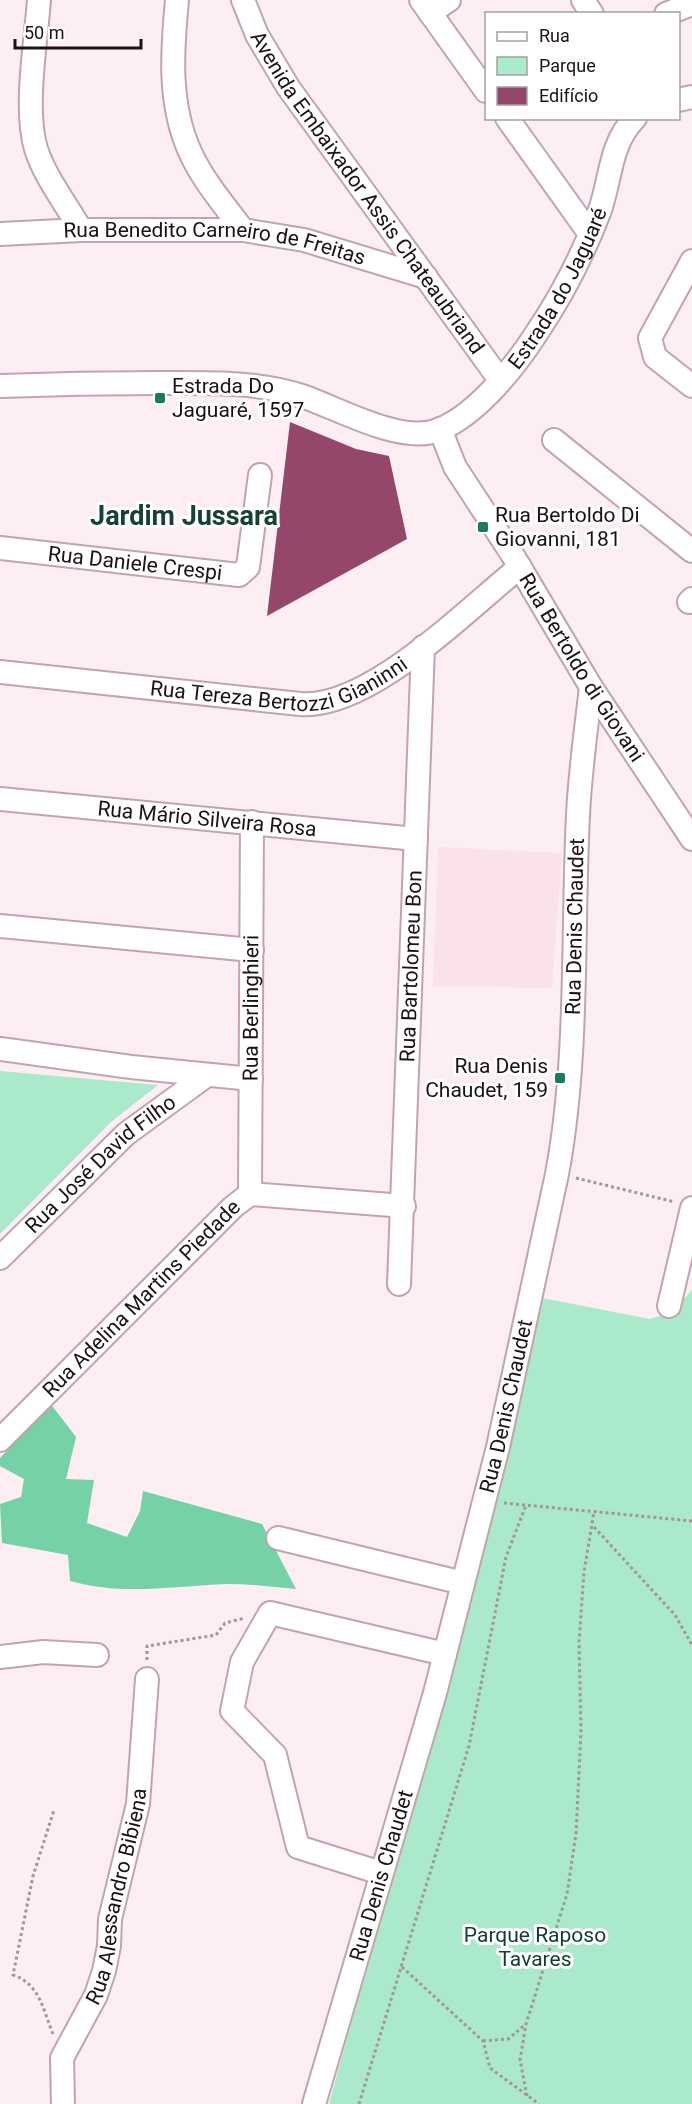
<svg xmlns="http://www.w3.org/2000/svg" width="692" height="2104" viewBox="0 0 692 2104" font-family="Roboto,sans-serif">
	<rect width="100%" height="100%" fill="#fceef3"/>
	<path fill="#fbe1ea" d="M438,847l124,6 -10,135 -119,-2z"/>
	<path fill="#aae9c9" d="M0,1071l158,14 -47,37 -111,112z
		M692,1290v814h-363c37,-139 81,-275 119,-414 34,-130 65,-261 94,-392l108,21 22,-7z"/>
	<path fill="#75d2a6" d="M50,1403l26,34 -10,42 28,1 -7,43 40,14 13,-26 3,-20 119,33 34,65c-22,-2 -46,-5 -69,-5 -53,2 -105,12 -157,-3l-2,-26 -66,-12 -2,-39 21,-7 3,-18 -24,-13v-8z"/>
	<path fill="#94476a" d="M290,422l66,27 33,7 18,83 -140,77z"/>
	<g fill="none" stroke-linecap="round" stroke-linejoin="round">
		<g stroke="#c4a3b0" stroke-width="26">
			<g id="minor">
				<path d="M39,0c-3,42 -15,109 -3,149 9,28 30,55 45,81"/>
				<path d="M177,0c-5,52 -9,105 14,154 13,28 34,52 52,76"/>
				<path id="s1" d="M243,0l14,35 31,52 212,293"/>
				<path d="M421,0l65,91"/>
				<path d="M583,0l9,14"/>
				<path d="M430,13l19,-13"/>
				<path d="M666,14l26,-10"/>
				<path d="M678,100l14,-3"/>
				<path d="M507,118l83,116"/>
				<path id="s2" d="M0,234l81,-4h162l61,10 122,37"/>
				<path d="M692,261l-42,77 5,19 37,29"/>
				<path id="s3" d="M0,386c53,-2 105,-3 158,-3 49,0 97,-2 144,13 35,12 93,45 130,36 40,-11 82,-64 104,-98 25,-37 48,-82 64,-124 11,-32 10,-67 35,-92"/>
				<path id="s4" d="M440,429l15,38 57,87 79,133 101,152"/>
				<path d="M554,440l138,111"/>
				<path id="s5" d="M0,548l239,27 9,-8 12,-92"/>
				<path d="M689,602l3,-3"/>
				<path id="s6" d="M0,672l300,32c69,6 167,-95 220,-137"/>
				<path id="s7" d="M0,799l416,40"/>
				<path d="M0,926l252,24"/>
				<path d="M0,1049l131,18 120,12"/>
				<path id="s8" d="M250,1194l2,-372"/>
				<path id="s9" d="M0,1258l126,-124 81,-59"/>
				<path id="s10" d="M399,1284l24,-637"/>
				<path d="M669,1306l23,-98"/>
				<path id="s11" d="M0,1440l233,-233 17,-13 154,12"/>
				<path d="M278,1538l185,45"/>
				<path d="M0,1657l43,-5 54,3"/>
				<path d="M381,1873l-83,-26 -23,-92 -43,-44 10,-49 28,-49 175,41"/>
				<path id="s12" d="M63,2104l-1,-46 34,-63 8,-24 5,-25 1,-27 28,-115 9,-125"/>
				<path id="s13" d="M314,2104l121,-411 63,-246 59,-273c22,-118 15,-240 21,-359 2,-43 8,-85 13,-128"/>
			</g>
		</g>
		<path stroke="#a3969b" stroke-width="3" stroke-dasharray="3 3" stroke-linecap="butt" d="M576,1178l99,24
			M504,1503l188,18
			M594,1527l81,88 17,30
			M147,1660v-14l69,-11 9,-12 20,-5
			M402,1967l81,74 7,27 49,36
			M53,2034c-10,-24 -13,-50 -40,-59l20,-99 21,-66
			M483,2041l25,-2 18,-15
			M527,2096l-7,-36 6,-36 41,-130 9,-60 5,-103 -2,-89 5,-70 10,-60
			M359,2104l110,-358 37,-189 20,-52"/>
		<use href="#minor" stroke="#fff" stroke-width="22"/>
	</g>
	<g fill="#167d57" stroke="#fff" stroke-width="2">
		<rect x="154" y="392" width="12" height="12" rx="3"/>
		<rect x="477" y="521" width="12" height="12" rx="3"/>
		<rect x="554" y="1072" width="12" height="12" rx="3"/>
	</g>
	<g text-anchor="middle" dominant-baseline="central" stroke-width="6" stroke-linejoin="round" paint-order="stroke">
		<g font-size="21" fill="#1d1116" stroke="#fff">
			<text stroke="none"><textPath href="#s1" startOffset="230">Avenida Embaixador Assis Chateaubriand</textPath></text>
			<text stroke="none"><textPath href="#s2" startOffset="216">Rua Benedito Carneiro de Freitas</textPath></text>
			<text stroke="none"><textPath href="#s3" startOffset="636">Estrada do Jaguaré</textPath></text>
			<text stroke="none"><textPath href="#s5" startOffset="136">Rua Daniele Crespi</textPath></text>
			<text stroke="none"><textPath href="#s4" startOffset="278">Rua Bertoldo di Giovani</textPath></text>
			<text stroke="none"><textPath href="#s6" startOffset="284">Rua Tereza Bertozzi Gianinni</textPath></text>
			<text stroke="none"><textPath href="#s7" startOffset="208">Rua Mário Silveira Rosa</textPath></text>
			<text stroke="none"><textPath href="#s13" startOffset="1210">Rua Denis Chaudet</textPath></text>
			<text stroke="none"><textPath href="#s10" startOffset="318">Rua Bartolomeu Bon</textPath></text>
			<text stroke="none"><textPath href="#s8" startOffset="186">Rua Berlinghieri</textPath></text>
			<text stroke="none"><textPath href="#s9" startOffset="138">Rua José David Filho</textPath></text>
			<text stroke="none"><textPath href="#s11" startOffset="200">Rua Adelina Martins Piedade</textPath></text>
			<text stroke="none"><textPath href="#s13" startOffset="724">Rua Denis Chaudet</textPath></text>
			<text stroke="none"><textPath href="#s13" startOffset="238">Rua Denis Chaudet</textPath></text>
			<text stroke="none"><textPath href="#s12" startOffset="219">Rua Alessandro Bibiena</textPath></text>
		</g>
		<g font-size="21" fill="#1d1116" stroke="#fff" text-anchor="start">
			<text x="172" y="386">Estrada Do<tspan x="172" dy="24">Jaguaré, 1597</tspan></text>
			<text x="495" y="515">Rua Bertoldo Di<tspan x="495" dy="24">Giovanni, 181</tspan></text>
			<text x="548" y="1066" text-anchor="end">Rua Denis<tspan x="548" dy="24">Chaudet, 159</tspan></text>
		</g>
		<g font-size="21" fill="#133c2b" stroke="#fff">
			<text x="535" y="1935">Parque Raposo<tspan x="535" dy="24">Tavares</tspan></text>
		</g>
		<g font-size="27" font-weight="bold" fill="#16432f" stroke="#fff">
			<text x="184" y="516">Jardim Jussara</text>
		</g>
	</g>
	<rect x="485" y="12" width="195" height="108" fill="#ffffff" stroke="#a5a0a2" stroke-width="1.5"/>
	<rect x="497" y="32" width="30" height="9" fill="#ffffff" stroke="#a5a0a2" stroke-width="1.5"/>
	<text x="539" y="42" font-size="18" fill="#1d1116">Rua</text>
	<rect x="497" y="57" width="30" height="18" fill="#aae9c9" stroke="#a5a0a2" stroke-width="1.5"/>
	<text x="539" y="72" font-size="18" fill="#1d1116">Parque</text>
	<rect x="497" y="87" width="30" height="18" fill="#94476a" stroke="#a5a0a2" stroke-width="1.5"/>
	<text x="539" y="102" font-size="18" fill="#1d1116">Edifício</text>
	<path d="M15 39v9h126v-9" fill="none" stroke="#1d1116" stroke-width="3"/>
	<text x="24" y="39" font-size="18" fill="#1d1116" stroke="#ffffff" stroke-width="4.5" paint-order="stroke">50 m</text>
</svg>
